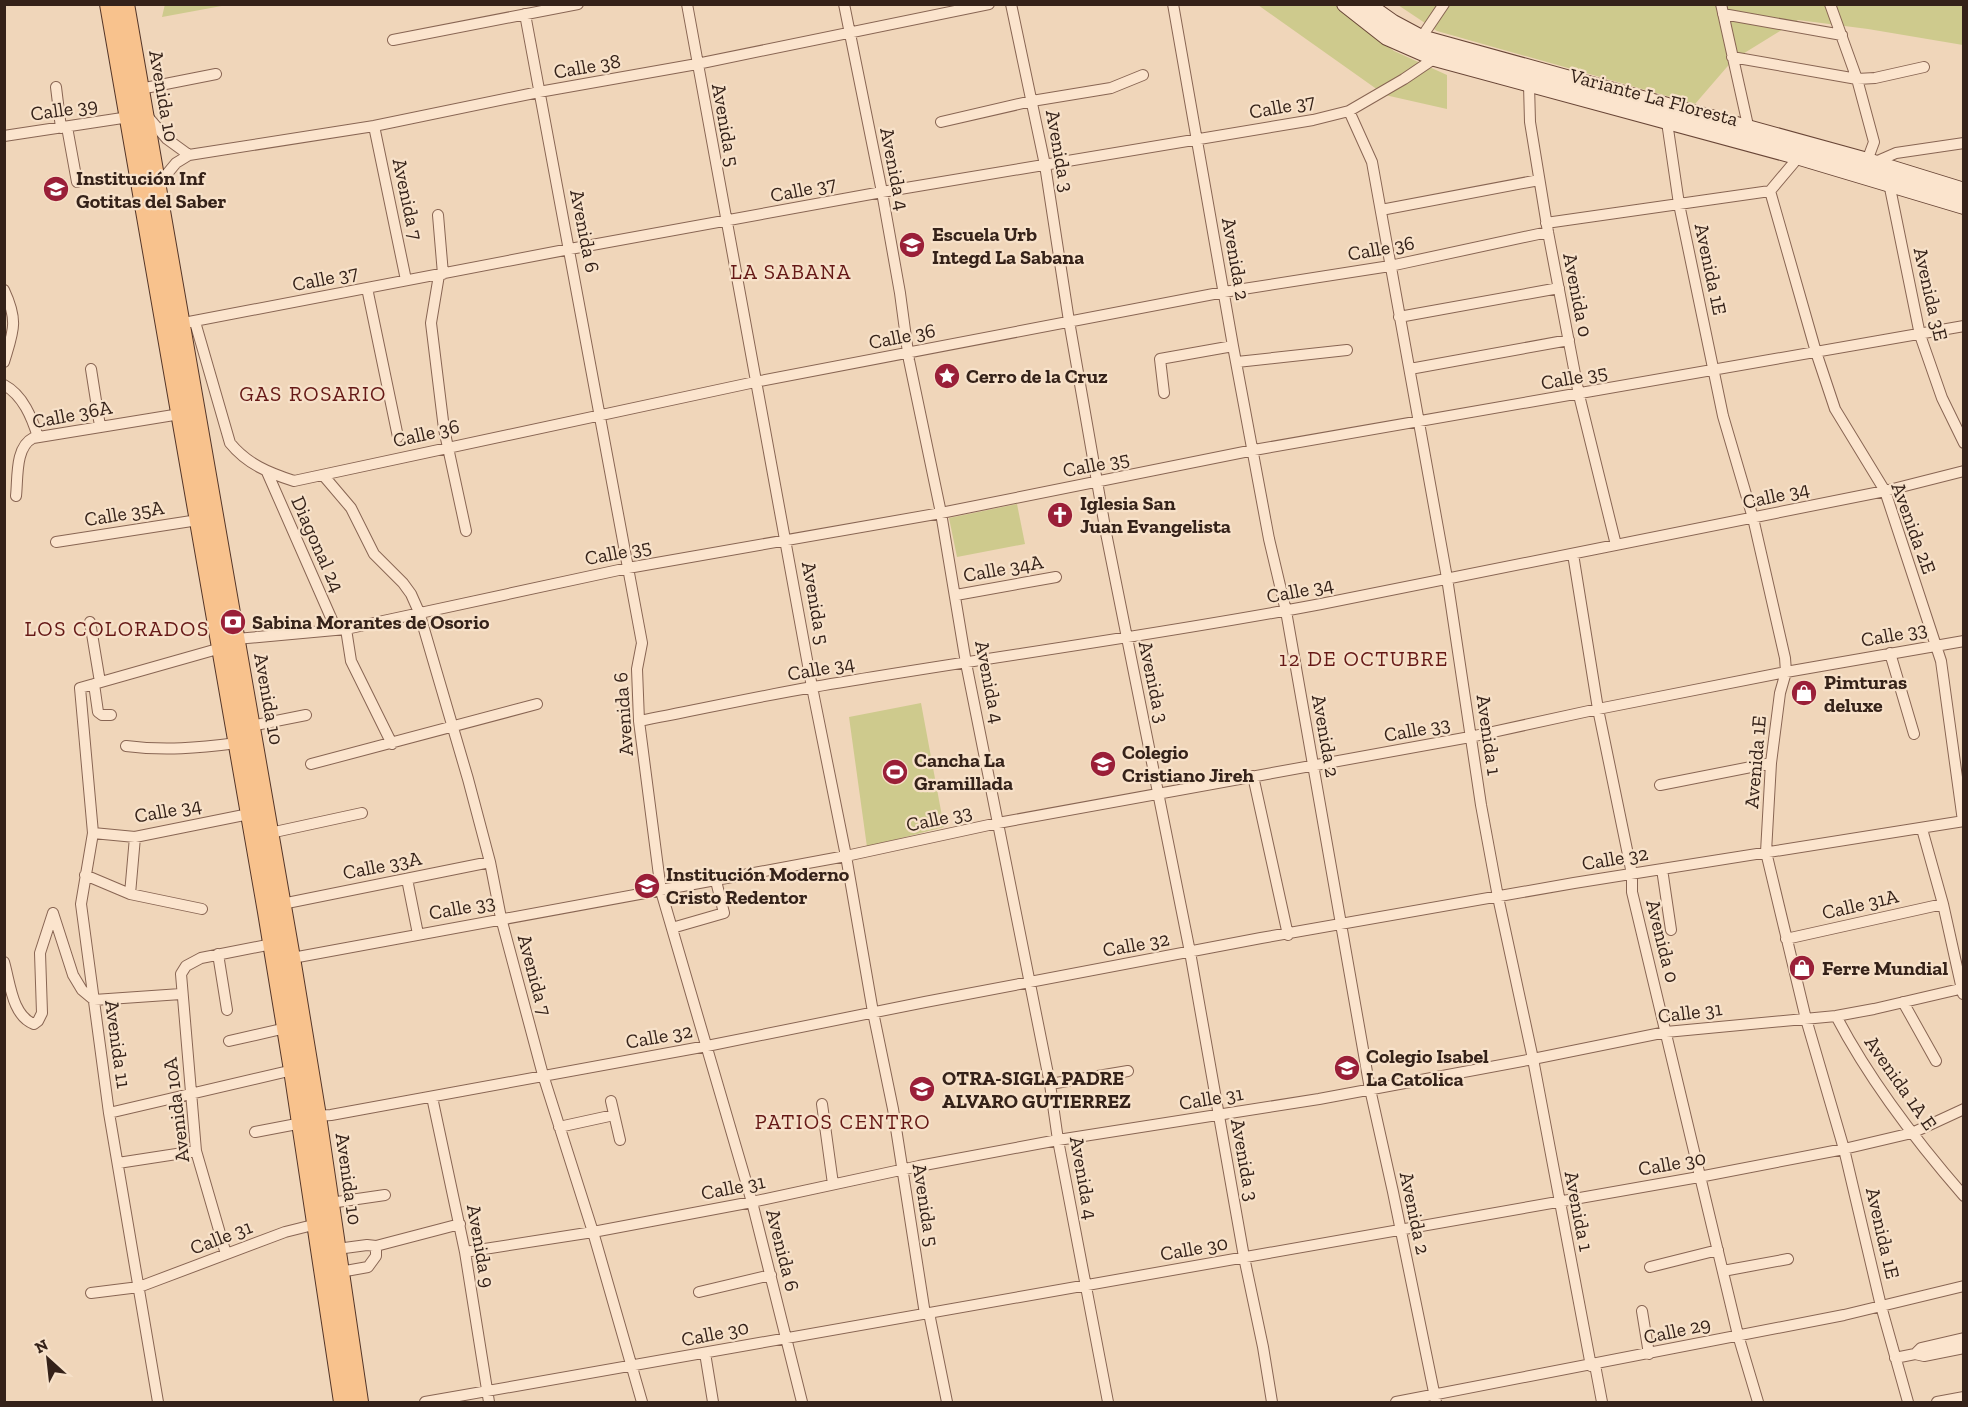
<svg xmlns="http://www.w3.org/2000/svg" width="1968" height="1407" viewBox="0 0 1968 1407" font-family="'Zilla Slab',serif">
	<rect width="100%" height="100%" fill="#f0d6ba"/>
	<path fill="#ceca8d" d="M165,4h62v1l-65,12z
		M1258,5h82l18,19 36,27 53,24v34l-62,-14z
		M1398,5h565v40l-95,-16 -70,-9 -65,40 -38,44 -258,-73z
		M1017,504l8,40 -68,13 -8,-39z
		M921,703l23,124 -77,20 -18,-130z"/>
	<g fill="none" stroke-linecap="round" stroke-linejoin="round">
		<g stroke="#886553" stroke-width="12">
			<path id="minor" d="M687,4l125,683 34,169 27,156 20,97 32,205
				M844,4l38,188 18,101 9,67 32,153 25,150 84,421 8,56 50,262
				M1011,4l34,161 24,156 37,212 84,419 54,305 19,90 9,55
				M1173,4l60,342 36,193 17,72 84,478 23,103 43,210
				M1721,4l28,126
				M1830,4l27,75 17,63 -7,19
				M525,14l117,629 -5,26 2,52 22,170 91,311 50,200
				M1723,14l119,21
				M1421,38l23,-34
				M393,40l185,-36
				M1732,57l125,22 18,-1 49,-11
				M1529,85l1,37 18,110 31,163 37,150
				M56,87l5,41
				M140,89l76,-15
				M1349,111l23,51 75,416 34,227 17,92 35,162 58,307
				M148,117l19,22 22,16
				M941,122l91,-21 79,-13 32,-13
				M1667,122l12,82 44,212 30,102 32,140 1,14 -6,21 -9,70 -5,89 40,167 38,130 37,157 27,96
				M374,126l32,154
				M67,127l10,55
				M4,136l125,-19
				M1873,163l23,-10 68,-10
				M1889,183l31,152 22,63 22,45
				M157,186l19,-23 13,-8 185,-29 165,-34 158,-28 292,-60
				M1770,191l46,161 19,57 50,82 56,170 22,160
				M1381,210l158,-30
				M438,215l5,59
				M1546,223l224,-32 32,-38
				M439,275l-8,48 13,106 22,102
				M367,288l31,149
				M4,290c15,32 9,42 0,72
				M1399,317l160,-29
				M189,322l381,-73 312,-57 431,-72 36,-9 55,-32 31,-21
				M195,322l35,121c17,21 39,30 64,38l461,-99 469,-90 166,-26 158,-34
				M1237,362l110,-12
				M91,369l9,57
				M1410,369l159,-29
				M4,385c19,10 28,33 34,52
				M1164,393l-4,-34 73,-13
				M267,472l69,157
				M323,475l28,33 23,46 29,29 8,11 8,18 49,167 22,83 11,56 42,157 50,157 49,170
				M16,496c2,-18 -1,-49 17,-58l147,-24
				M56,542l142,-22
				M1573,554l25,155 34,165v18l106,443 20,67
				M956,595l100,-18
				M90,622l10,60
				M346,629l5,32 41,83
				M236,639l110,-10 282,-61 313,-55 313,-63 710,-124
				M1890,653l24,81
				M94,684l4,28 4,3h9
				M639,721c58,-11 116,-24 174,-34 169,-29 340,-51 508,-83l564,-113 79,-20
				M251,726l55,-11
				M126,746c39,5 72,2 111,-3
				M311,764l226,-60
				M1253,776l35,159
				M1660,785l111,-22
				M1922,829l21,75 20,90
				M93,833l42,4 114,-23
				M270,833l92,-20
				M1662,869l9,61
				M85,875l45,19 72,15
				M407,879l11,55
				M130,894l5,-57
				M282,904l208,-42
				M53,913l20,62 9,15 12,10 87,-6
				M672,928l52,-15 -8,-32
				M1786,939l157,-35
				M218,954l9,56
				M287,959l559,-103 152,-33 472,-86 128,-28 188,-37 178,-31
				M4,962c6,20 8,54 30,62l4,-3 4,-8 -2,-60 13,-40
				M1903,1002l33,59
				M1836,1016c34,65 80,125 128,180
				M229,1041l57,-13
				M1050,1084l78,-13
				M432,1097l33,155 24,150
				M611,1101l9,39
				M822,1104l11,80
				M109,1113l184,-43
				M317,1116l14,-1 376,-69 218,-44 336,-64 313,-55 390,-62
				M559,1127l55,-12
				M255,1132l47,-9
				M118,1163l78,-12
				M330,1203l55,-8
				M337,1249l30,-4 9,1 84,-22
				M465,1252l128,-20 159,-30 167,-36 139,-26 261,-41 214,-40 133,-27 170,-16 38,-7 90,-21
				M226,1254l-30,-103 -15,-177 5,-8 15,-8 76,-15
				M1650,1267l68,-17
				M1723,1271l65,-12
				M340,1272l28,-5 8,-11v-10
				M699,1292l72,-17
				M91,1293l48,-6 146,-55 32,-8
				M1642,1311l7,43
				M929,1313l18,89
				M705,1353l8,49
				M1915,1354l6,-6 43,-10
				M1895,1358l20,-4 9,2 40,-8
				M1595,1365l7,37
				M158,1402l-49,-289 -28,-209 12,-71 -13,-145 141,-40
				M425,1402l1274,-225 145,-28 68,-16 52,-24
				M1396,1402l448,-87 120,-29
				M1937,1402l27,-5"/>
		</g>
		<g stroke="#694637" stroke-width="18">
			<path id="secondary" d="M1345,4l42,33 48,21 365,99 164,49
				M1366,4l27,19 28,15 446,123 97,30"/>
		</g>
		<g stroke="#543528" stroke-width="20">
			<path id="primary" d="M109,4l158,908 26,158 50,332
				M125,4l166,954 26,158 42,286"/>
		</g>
		<use href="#minor" stroke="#fbe4cd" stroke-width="10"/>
		<use href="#secondary" stroke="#fbe4cd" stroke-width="16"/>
		<use href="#primary" stroke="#f8c28d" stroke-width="18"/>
	</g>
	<defs>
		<g id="school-disc" transform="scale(1.35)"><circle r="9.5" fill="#9a1f38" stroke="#f7e1c9"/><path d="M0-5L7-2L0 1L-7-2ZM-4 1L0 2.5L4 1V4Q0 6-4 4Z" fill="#fff"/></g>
		<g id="sight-disc" transform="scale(1.35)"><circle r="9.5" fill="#9a1f38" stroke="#f7e1c9"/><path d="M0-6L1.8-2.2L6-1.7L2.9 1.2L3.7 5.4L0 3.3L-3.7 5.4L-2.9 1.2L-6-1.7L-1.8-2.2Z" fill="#fff"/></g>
		<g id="church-disc" transform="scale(1.35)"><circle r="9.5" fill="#9a1f38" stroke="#f7e1c9"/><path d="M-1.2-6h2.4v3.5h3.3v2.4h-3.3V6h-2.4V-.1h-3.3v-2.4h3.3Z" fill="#fff"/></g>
		<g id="bank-disc" transform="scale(1.35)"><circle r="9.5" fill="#9a1f38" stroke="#f7e1c9"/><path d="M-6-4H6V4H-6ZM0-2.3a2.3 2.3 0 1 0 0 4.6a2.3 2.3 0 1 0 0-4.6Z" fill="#fff"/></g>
		<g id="shop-disc" transform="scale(1.35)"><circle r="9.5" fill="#9a1f38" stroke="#f7e1c9"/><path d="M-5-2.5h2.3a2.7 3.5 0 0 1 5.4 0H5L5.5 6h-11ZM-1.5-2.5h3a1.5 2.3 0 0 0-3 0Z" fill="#fff"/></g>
		<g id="stadium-disc" transform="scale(1.35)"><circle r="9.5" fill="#9a1f38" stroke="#f7e1c9"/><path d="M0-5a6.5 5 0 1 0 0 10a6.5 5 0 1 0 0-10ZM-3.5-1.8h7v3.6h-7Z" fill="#fff"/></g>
	</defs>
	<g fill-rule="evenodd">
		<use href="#school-disc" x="56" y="189"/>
		<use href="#school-disc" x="912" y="245"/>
		<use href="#sight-disc" x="947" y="376"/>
		<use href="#church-disc" x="1060" y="515"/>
		<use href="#bank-disc" x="233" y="622"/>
		<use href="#shop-disc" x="1804" y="693"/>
		<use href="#school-disc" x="1103" y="764"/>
		<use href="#stadium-disc" x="895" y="772"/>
		<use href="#school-disc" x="647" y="886"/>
		<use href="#shop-disc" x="1802" y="968"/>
		<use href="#school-disc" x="1347" y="1068"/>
		<use href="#school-disc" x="922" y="1089"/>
	</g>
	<g text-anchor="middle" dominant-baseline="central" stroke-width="4.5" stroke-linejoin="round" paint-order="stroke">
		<g font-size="20" fill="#352219" stroke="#f7e1c9">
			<text transform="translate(587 66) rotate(-10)">Calle 38</text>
			<text transform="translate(164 96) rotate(80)">Avenida 10</text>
			<text transform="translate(1654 97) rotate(15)">Variante La Floresta</text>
			<text transform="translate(1282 106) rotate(-10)">Calle 37</text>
			<text transform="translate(64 109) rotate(-8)">Calle 39</text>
			<text transform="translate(726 125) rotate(80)">Avenida 5</text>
			<text transform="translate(1060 151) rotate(80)">Avenida 3</text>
			<text transform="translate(895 169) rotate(79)">Avenida 4</text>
			<text transform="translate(803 189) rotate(-11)">Calle 37</text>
			<text transform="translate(408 199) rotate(78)">Avenida 7</text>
			<text transform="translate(585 231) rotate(79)">Avenida 6</text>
			<text transform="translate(1381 248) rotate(-10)">Calle 36</text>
			<text transform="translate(1236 259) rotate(80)">Avenida 2</text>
			<text transform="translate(1711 269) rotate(78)">Avenida 1E</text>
			<text transform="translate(325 278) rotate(-11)">Calle 37</text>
			<text transform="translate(1931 294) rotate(77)">Avenida 3E</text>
			<text transform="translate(1578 295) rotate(79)">Avenida 0</text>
			<text transform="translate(902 336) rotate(-11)">Calle 36</text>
			<text transform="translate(1574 377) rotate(-10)">Calle 35</text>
			<text transform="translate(72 414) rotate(-11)">Calle 36A</text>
			<text transform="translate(426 433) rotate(-13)">Calle 36</text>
			<text transform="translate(1096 464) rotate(-11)">Calle 35</text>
			<text transform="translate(1776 495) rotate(-12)">Calle 34</text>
			<text transform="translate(124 513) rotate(-9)">Calle 35A</text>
			<text transform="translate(1914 528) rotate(70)">Avenida 2E</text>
			<text transform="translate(318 544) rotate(66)">Diagonal 24</text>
			<text transform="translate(618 552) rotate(-11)">Calle 35</text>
			<text transform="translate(1003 568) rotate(-10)">Calle 34A</text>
			<text transform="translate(1300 590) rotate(-11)">Calle 34</text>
			<text transform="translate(816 603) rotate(80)">Avenida 5</text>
			<text transform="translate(1894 634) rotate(-10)">Calle 33</text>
			<text transform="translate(821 668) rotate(-10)">Calle 34</text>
			<text transform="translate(990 682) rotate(79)">Avenida 4</text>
			<text transform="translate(1154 682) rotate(78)">Avenida 3</text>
			<text transform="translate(269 699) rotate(80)">Avenida 10</text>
			<text transform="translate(623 714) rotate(-94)">Avenida 6</text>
			<text transform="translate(1417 729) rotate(-10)">Calle 33</text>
			<text transform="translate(1489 735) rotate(82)">Avenida 1</text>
			<text transform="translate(1326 736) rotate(80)">Avenida 2</text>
			<text transform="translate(1755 762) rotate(-85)">Avenida 1E</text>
			<text transform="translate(168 810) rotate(-10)">Calle 34</text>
			<text transform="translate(939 818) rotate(-12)">Calle 33</text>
			<text transform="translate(1615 858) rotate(-9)">Calle 32</text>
			<text transform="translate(382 865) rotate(-11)">Calle 33A</text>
			<text transform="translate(1860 904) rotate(-13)">Calle 31A</text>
			<text transform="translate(462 907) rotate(-10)">Calle 33</text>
			<text transform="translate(1663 941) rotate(76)">Avenida 0</text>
			<text transform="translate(1136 944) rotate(-10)">Calle 32</text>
			<text transform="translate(535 975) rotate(75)">Avenida 7</text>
			<text transform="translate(1690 1012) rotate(-7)">Calle 31</text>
			<text transform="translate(659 1036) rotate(-10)">Calle 32</text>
			<text transform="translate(118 1044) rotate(82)">Avenida 11</text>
			<text transform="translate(1901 1083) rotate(55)">Avenida 1A E</text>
			<text transform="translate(1211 1098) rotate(-9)">Calle 31</text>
			<text transform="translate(176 1110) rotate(-97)">Avenida 10A</text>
			<text transform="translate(1245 1160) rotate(80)">Avenida 3</text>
			<text transform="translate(1672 1163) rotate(-10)">Calle 30</text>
			<text transform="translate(1084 1178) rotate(80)">Avenida 4</text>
			<text transform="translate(349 1179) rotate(82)">Avenida 10</text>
			<text transform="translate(733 1187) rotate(-11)">Calle 31</text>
			<text transform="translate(926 1205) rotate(81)">Avenida 5</text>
			<text transform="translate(1579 1211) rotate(79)">Avenida 1</text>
			<text transform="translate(1415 1213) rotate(78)">Avenida 2</text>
			<text transform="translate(1883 1233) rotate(77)">Avenida 1E</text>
			<text transform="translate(221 1237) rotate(-21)">Calle 31</text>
			<text transform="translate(481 1246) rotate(80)">Avenida 9</text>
			<text transform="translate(1194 1248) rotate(-10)">Calle 30</text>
			<text transform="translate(783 1250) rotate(76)">Avenida 6</text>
			<text transform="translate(1677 1330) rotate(-12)">Calle 29</text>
			<text transform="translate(715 1333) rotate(-11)">Calle 30</text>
		</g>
		<g font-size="20" font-weight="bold" fill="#352219" stroke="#f7e1c9" text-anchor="start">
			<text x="76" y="178">Institución Inf<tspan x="76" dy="23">Gotitas del Saber</tspan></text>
			<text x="932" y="234">Escuela Urb<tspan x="932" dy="23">Integd La Sabana</tspan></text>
			<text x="966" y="376">Cerro de la Cruz</text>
			<text x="1080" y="503">Iglesia San<tspan x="1080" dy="23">Juan Evangelista</tspan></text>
			<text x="252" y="622">Sabina Morantes de Osorio</text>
			<text x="1824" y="682">Pimturas<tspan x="1824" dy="23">deluxe</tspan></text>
			<text x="1122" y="752">Colegio<tspan x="1122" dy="23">Cristiano Jireh</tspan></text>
			<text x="914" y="760">Cancha La<tspan x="914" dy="23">Gramillada</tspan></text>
			<text x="666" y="874">Institución Moderno<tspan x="666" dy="23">Cristo Redentor</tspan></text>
			<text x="1822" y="968">Ferre Mundial</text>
			<text x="1366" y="1056">Colegio Isabel<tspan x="1366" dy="23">La Catolica</tspan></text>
			<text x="942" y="1078">OTRA-SIGLA PADRE<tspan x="942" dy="23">ALVARO GUTIERREZ</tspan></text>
		</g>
		<g font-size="21" letter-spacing="1.5" fill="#651816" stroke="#f7e1c9">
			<text x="791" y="271">LA SABANA</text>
			<text x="313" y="393">GAS ROSARIO</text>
			<text x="117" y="628">LOS COLORADOS</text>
			<text x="1364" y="658">12 DE OCTUBRE</text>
			<text x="843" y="1121">PATIOS CENTRO</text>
		</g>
	</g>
	<rect width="1968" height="1407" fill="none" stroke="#352219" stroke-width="12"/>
	<g transform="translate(48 1359) rotate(333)" stroke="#f7e1c9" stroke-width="4.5" paint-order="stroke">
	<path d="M0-4.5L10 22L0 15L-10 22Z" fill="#352219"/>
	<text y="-9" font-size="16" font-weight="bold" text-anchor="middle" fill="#352219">N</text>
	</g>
</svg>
